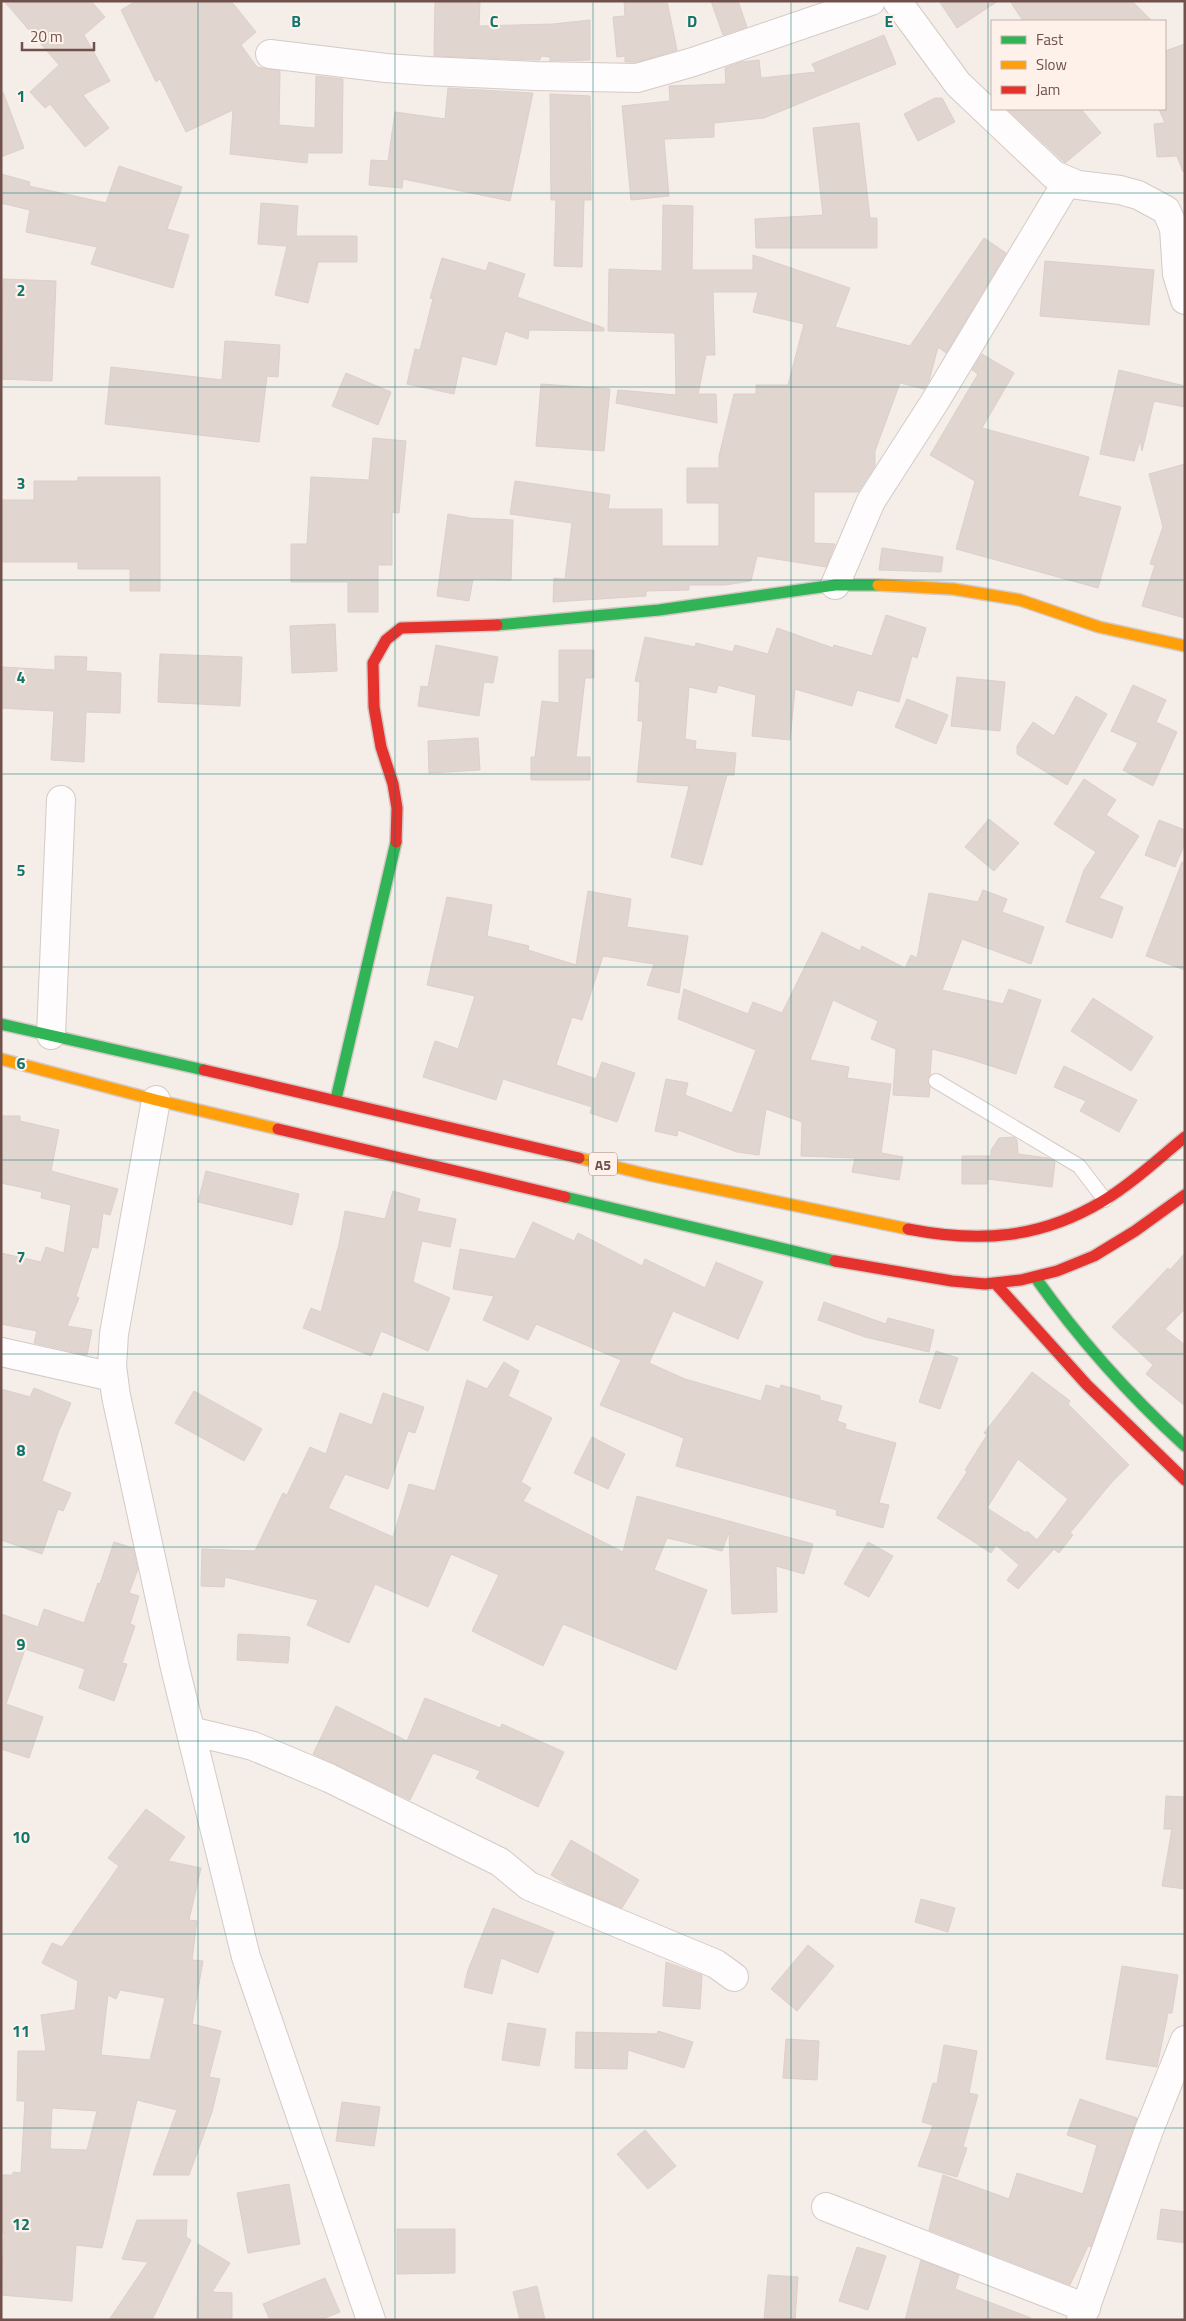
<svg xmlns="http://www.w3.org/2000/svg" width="1186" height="2321" viewBox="0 0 1186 2321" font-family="'Titillium Web',sans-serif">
	<rect width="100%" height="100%" fill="#f5ede8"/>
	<path fill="#e1d5d0" stroke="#ddcfcb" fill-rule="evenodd" d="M4,1h87l14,16 -21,18 26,46 -27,14 26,33 -24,19 -35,-43 -5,4 -15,-16 29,-27z
		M136,1h95l25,31 -15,13 16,22 23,4 -1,54 36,3 1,-52 27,3 -1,74h-34l-1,10 -77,-9 3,-44 -47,22 -26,-53 -4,3 -35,-72z
		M435,1h45l-1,25 74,-2 37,-4v40l-40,1v-4l-9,-1 -1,4h-3l-103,-4z
		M624,1h43l10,49 -39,12h-13v-6l-8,1 -4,-40 12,-1z
		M711,1h27l9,26 -24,8z
		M939,1h59l-41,27z
		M1010,1h122l20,20h-129z
		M884,35l12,29 -132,54 -50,5v14l-50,2 5,57 -38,4 -9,-94 48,-5 -1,-15 57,-2 -1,-16 16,-6 18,-2 2,18 55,-6 -4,-8z
		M1185,44v127l-2,1 -6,-16 -20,1 -3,-33 11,-1 -6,-14h6v-58z
		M448,88l85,5 -23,108 -107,-22 -1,9 -33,-3 2,-25 17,1 7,-49 50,7z
		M1,92h2l21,56 -23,9z
		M550,94l40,2 1,104h-7l-2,67 -28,-1 2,-66h-5z
		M935,98h7l13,24 -37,19 -14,-27z
		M1007,109h74l20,24 -36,30z
		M859,123l11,95h7v30h-121l-1,-29 68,-4 -10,-87z
		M119,166l63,21 -15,42 22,6 -16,53 -82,-24 6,-17 -71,-15 4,-22 -29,-7v-29l29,8 -1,4 77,17z
		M261,203l37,3 -2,30h61v26h-39l-10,41 -33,-8 12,-49 -29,-2z
		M663,205l30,1 -1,64h61v-15l97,33 -15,39 75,19 74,-108 22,15 -60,100 -8,-6 -9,34 -5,8 -24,-6 -25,68v15l-17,26h-44v51l21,1 -9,23 -69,-11 -6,25 -26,4h-36v5l-43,1v5l-93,6 1,-24 11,1 7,-56 -62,-9 5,-33 95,14 -2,14h54v37h57v-43h-32v-35h32v-12l15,-62h22v-9h32l16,-61 -51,-12 5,-20h-45l2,63h-9l-8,39h18l1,29 -101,-20 2,-13 58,5 -1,-62 -67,-2 1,-62 53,2z
		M442,258l44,13 3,-9 36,12 -8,23 87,31v3l-75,-1 -1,9 -23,-8 -9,34 -34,-9 -8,38 -47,-10 8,-35 5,1 13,-51 -3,-1z
		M1045,261l109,9 -5,55 -109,-9z
		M3,279l53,2 -4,100 -51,-2z
		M225,341l55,4 -2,32 -11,-1 -8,66 -154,-18 6,-57 111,13z
		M982,354l32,19 -32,55 107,29 -11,39 43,11 -23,81 -142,-39 19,-68 -45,-26 48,-81 -6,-4z
		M1119,370l66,16v21l-31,-6 -12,50 -2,-11 -6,21 -34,-7z
		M346,373l45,19 -13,33 -46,-19z
		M541,384l69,5 -6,62 -68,-5z
		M373,438l33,3 -7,72 -7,-1v53h-14v47h-30v-30h-57v-38h16l4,-67 58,3z
		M1185,464v154l-43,-12 13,-41 -5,-1 13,-37 -14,-53z
		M78,477h82v114h-30v-22h-52v-7h-77v-62h33v-19h44z
		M448,514l22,4 43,2 -2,60 -38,-1 -4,22 -32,-5z
		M882,548l61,9 -2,15 -62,-2z
		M886,615l40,13 -9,30 -5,-2 -13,46 -42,-12 -5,16 -57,-17 -5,51 -38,-4 4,-41 -38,-10 -2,8 -27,-6 -4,52 11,2 -1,8 41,4 -2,22h-7l-25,90 -31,-8 18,-71 -52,-4 6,-61h-5l2,-39 -5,-1 10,-44 50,10 1,-4 37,9 2,-7 33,9 9,-26 56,20 1,-3 38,11z
		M335,624l2,47 -45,2 -2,-47z
		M436,645l62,12 -5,26 -9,-1 -5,34 -61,-10 3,-20 7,1z
		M559,650h35v28h-9l-9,79h14v23h-59v-23h4l7,-56 17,2z
		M160,654l82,3 -2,49 -82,-4z
		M55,656l32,1 -1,14 35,2 -1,40 -34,-1 -2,50 -33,-2 3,-49 -53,-3 1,-41 53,3z
		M957,677l48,5 -5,49 -49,-5z
		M1133,685l33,15 -10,22 21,10 -24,54 -30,-16 15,-27 -27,-12z
		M1076,696l31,18 -40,71 -50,-31v-8l16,-24 21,14z
		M907,699l41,16 -12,29 -41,-17z
		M478,738l2,32 -51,3 -1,-32z
		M1084,779l32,21 -10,15 33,21 -40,62 24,9 -11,31 -46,-16 18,-52 12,-18 -42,-28z
		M989,819l30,24 -25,28 -29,-24z
		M1159,820l26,10v13l-10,24 -30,-12z
		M1182,862l3,1v107l-39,-14z
		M983,890l24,9 -5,13 42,15 -13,37 -69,-25 -20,51 61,14 6,-15 32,11 -25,74 -50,-16 -34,-9 -2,26 -3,5 3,7 -1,10 -36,-2 3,-46 -25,-10 7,-18 -45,-21 -23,60 39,7 -2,11 44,6 -10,69 22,4 -4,23 -47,-8 3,-14 -54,-2 1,-34 -36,-13 -7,46 -22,-3 -59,-22 -1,6 -22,-5 11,-52 22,4 -3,12 47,18 24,-63 -78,-31 6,-30 64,25 5,-12 29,11 40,-81 38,19 2,-5 43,22 6,-13 6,3 12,-65 49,9z
		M588,891l43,8 -4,28 61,9 -9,57 -32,-8 7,-21 -51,-8 -21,64 -10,-3 -16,48 40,14 6,-17 33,11 -18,49 -27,-9 2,-6 -89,-28 -7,21 -73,-23 12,-36 23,8 17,-53 -48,-11 20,-88 45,8 -5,31 42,10 -1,4 48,15z
		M1093,998l60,39 -22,34 -60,-40z
		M1064,1066l73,34 -18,32 -39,-21 6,-10 -32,-14z
		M1,1116h19v5l39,9 -8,41 67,18 -8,26 -7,-2 -5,35 -6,-1 -16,49 3,2 -12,28 25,4 -5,25 -53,-12 3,-12 -36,-7v-71l40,9 5,-15 18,6 7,-48 -30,-7 1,-6 -41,-9z
		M1014,1137l3,3 1,14 30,4 7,4 -3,25 -65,-8v5h-25v-28h29v-6l8,-12z
		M206,1171l93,23 -7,31 -94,-23z
		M393,1191l27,8 -3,12 39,8 -6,28 -28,-6 -9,41 37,16 -22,53 -47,-20 -10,25 -68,-28 8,-20 10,4 18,-68 6,-33 40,8z
		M533,1222l41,19 4,-8 64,33 3,-7 60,29 11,-26 47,20 -25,57 -65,-28 -24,52 36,16 76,22 5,-16 14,4 1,-4 39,11v4l22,6 -5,15 9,3 -1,5 51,14 -17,60 10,2 -6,23 -47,-13 1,-5 -161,-44 8,-28 -84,-33 21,-45 -85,-36 -8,16 -45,-20 11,-24 -41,-7 7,-40 55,10z
		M1185,1253v56l-20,20 20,16v61l-39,-32 7,-9 -41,-38 56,-59 2,2z
		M824,1302l62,22 2,-6 46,12 -5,22 -64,-15 -47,-17z
		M936,1351l22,7 -18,51 -21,-7z
		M504,1362l15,9 -11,25 44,22 -31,64 10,6 -8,13 100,51 14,-56 176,48 -9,30 -28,-8 1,46 -45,2 -3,-82 -7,19 -55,-13 -13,32 53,20 -31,80 -113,-46 -20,42 -71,-35 27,-56 -48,-21 -23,53 -53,-23 -26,59 -42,-18 11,-25 -93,-23 -1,10 -23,-1 1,-37 53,2 28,-58 4,2 23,-48 16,7 14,-41 32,12 11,-32 41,14 -9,26 -7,-2 -20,58 -43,-15 -17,34 65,29 16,-53 26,7 32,-111 20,9z
		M1032,1372l38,29 -2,3 61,61 -18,18 -41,50 3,2 -14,18 -5,-4 -36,40 -11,-9 12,-15 -23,-20 -5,8 -54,-35 30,-46 -2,-2 22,-35 -3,-2zM1018,1459l50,40 -31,41 -10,-9 -1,2 -39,-25z
		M34,1388l37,15 -13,30 -16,48 29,12 -8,18 -5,-2 -16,45 -41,-14v-151l29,8z
		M194,1391l68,38 -18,32 -69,-38z
		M592,1437l33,17 -17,35 -34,-16z
		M114,1542l19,6 5,21 -9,24 10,3 -9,28 5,2 -13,37 5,1 -13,37 -35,-13 6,-19 -60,-20 -19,55 37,13 -14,41 -28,-9v-135l37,13 6,-18 40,14 14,-40 2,1z
		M868,1542l25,14 -24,41 -25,-13z
		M238,1634l52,3 -2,26 -51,-3z
		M425,1698l75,30 2,-4 62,28 -26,55 -62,-29 4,-7 -47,-18 -23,47 -97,-46 23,-48 71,35z
		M1166,1796l19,1v92l-23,-3 10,-57h-8z
		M146,1809l39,28 -17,24 33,7 -12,52 8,1 -5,39 11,1 -11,63 29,7 -12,46 11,2 -8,33 -23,63h-36l24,-65 -40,-10 -35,148 -26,-3 -4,56 -71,-6 3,-62h-3v-58h12v-3l8,1 4,-72h-8l1,-50h28l-5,-36 34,-5 3,-29 -36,-18 10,-20 10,4 57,-81 -11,-8zM120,1990l45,8 -15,62 -49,-5 7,-60 8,4zM52,2108l45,3 -10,39 -37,-1z
		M571,1840l68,40 -17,28 -53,-22 -18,-11z
		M921,1899l34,9 -7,24 -33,-10z
		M493,1908l61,24 -16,41 -37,-15 -9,36 -28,-7 4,-17z
		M808,1945l26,21 -37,45 -26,-22z
		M666,1962l36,13 -2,34 -37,-3z
		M1122,1966l56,9 -6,38h-4l-11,54 -51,-8z
		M508,2023l38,6 -7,37 -37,-6z
		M658,2031l35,11 -9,26 -56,-18 -1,19 -52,-1 1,-36 81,2z
		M786,2039l33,2 -2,39 -34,-2z
		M944,2045l33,6 -8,42 9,2 -15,52 4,1 -10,29 -39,-11 15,-41 -11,-3 11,-39 4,1z
		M1080,2099l57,19 -46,129 -3,-1 -18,39 -141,-55 14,-55 66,24 8,-26 66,21 14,-49 -30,-10z
		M342,2102l38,5 -6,39 -38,-5z
		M645,2130l31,36 -28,23 -31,-35z
		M289,2184l11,60 -52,9 -11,-60z
		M1161,2209l24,3v31l-28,-4z
		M137,2220h50l-1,17 5,3 -39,80h-43l39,-58 -26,-3z
		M397,2229h58v44l-58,1z
		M198,2244l32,19 -18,29 20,1v27h-35z
		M857,2247l29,9 -18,54 -29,-9z
		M921,2260l38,15 -4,14 76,29v2h-126z
		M768,2275l30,2 -3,43h-31z
		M325,2278l15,34 -20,8h-50l-7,-16z
		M537,2286l8,34h-25l-7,-28z"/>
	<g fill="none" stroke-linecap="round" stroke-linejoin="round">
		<g stroke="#d4cac6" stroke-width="16">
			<path id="lane" d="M936,1081l143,85 26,34"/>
		</g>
		<g stroke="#d4cac6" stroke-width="30">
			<path id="street" d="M897,1l61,83 96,91 24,10 42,5 18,5 28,15 8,18 3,46 8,26
				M270,54l116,14 42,3 108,5 101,2 56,-16 178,-61
				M835,585l36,-84 63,-98 133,-221
				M51,1035l10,-235
				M156,1100l-42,234 -2,32 4,30 59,272 71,289 125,363
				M1,1352l112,25
				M191,1731l62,15 76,32 171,84 29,24 187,78 18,13
				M826,2207l260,101
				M1081,2320l68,-190 36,-90"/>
		</g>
		<g stroke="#d4c9c5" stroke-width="14">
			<path id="fast" d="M497,625l162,-15 176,-25h43
				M1,1024l203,46
				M336,1099l60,-257
				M565,1197l270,64
				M1035,1277c44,62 94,118 150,169"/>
		</g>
		<g stroke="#d4c9c5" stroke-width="14">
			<path id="slow" d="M878,585l75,4 67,11 79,27 86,19
				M1,1059l155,41 122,29
				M579,1158l70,17 259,54"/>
		</g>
		<g stroke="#d4c9c5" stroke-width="14">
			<path id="jam" d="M396,842l1,-34 -4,-24 -12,-37 -7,-40 -1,-44 13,-23 15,-12 96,-3
				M204,1070l375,88
				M278,1129l287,68
				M908,1229c71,14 132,10 195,-28 29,-17 56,-43 82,-64
				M835,1261l117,20 33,3 36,-4 36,-9 37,-15 41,-25 50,-36
				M995,1283l92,102 98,95"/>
		</g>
		<use href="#lane" stroke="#fefcfc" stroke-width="14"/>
		<use href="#street" stroke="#fefcfc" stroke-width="28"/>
		<use href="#fast" stroke="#30b455" stroke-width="11"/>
		<use href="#slow" stroke="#ff9f0a" stroke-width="11"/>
		<use href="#jam" stroke="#e5322d" stroke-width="11"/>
	</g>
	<path fill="none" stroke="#0f766e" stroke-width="1" stroke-opacity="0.55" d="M198,1v2319M395,1v2319M593,1v2319M791,1v2319M988,1v2319M1,193h1184M1,387h1184M1,580h1184M1,774h1184M1,967h1184M1,1160h1184M1,1354h1184M1,1547h1184M1,1741h1184M1,1934h1184M1,2128h1184"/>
	<g text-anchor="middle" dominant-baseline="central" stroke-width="4.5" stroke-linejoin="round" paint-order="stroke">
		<rect fill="#fdf1e9" stroke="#9a807a" stroke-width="1" x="589" y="1152.5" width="28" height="23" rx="4"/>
		<g font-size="14" font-weight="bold" fill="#70504b">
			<text x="603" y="1164">A5</text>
		</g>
	</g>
	<g font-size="16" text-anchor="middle" font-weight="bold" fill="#0f766e" stroke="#fdf1e9" stroke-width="4.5" stroke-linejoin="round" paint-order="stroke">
		<text x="296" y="27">B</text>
		<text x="494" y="27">C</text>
		<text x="692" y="27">D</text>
		<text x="889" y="27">E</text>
		<text x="21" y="102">1</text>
		<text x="21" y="296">2</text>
		<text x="21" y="489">3</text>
		<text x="21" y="683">4</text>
		<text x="21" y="876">5</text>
		<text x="21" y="1069">6</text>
		<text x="21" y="1263">7</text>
		<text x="21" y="1456">8</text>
		<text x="21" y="1650">9</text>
		<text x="21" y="1843">10</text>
		<text x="21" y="2037">11</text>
		<text x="21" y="2230">12</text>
	</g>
	<rect width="1186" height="2321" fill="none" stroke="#70504b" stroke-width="5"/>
	<rect x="991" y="20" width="175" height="90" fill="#fdf1e9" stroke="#c5b1aa"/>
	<rect x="1001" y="36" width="25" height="8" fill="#30b455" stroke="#c5b1aa"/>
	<text x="1036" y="45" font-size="15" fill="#70504b">Fast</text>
	<rect x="1001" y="61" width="25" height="8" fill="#ff9f0a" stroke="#c5b1aa"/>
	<text x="1036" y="70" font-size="15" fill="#70504b">Slow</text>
	<rect x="1001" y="86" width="25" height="8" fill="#e5322d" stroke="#c5b1aa"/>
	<text x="1036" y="95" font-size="15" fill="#70504b">Jam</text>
	<path d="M22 42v8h72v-8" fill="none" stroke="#70504b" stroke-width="2.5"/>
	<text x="30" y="42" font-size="15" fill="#70504b" stroke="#fdf1e9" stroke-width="4" paint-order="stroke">20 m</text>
</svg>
